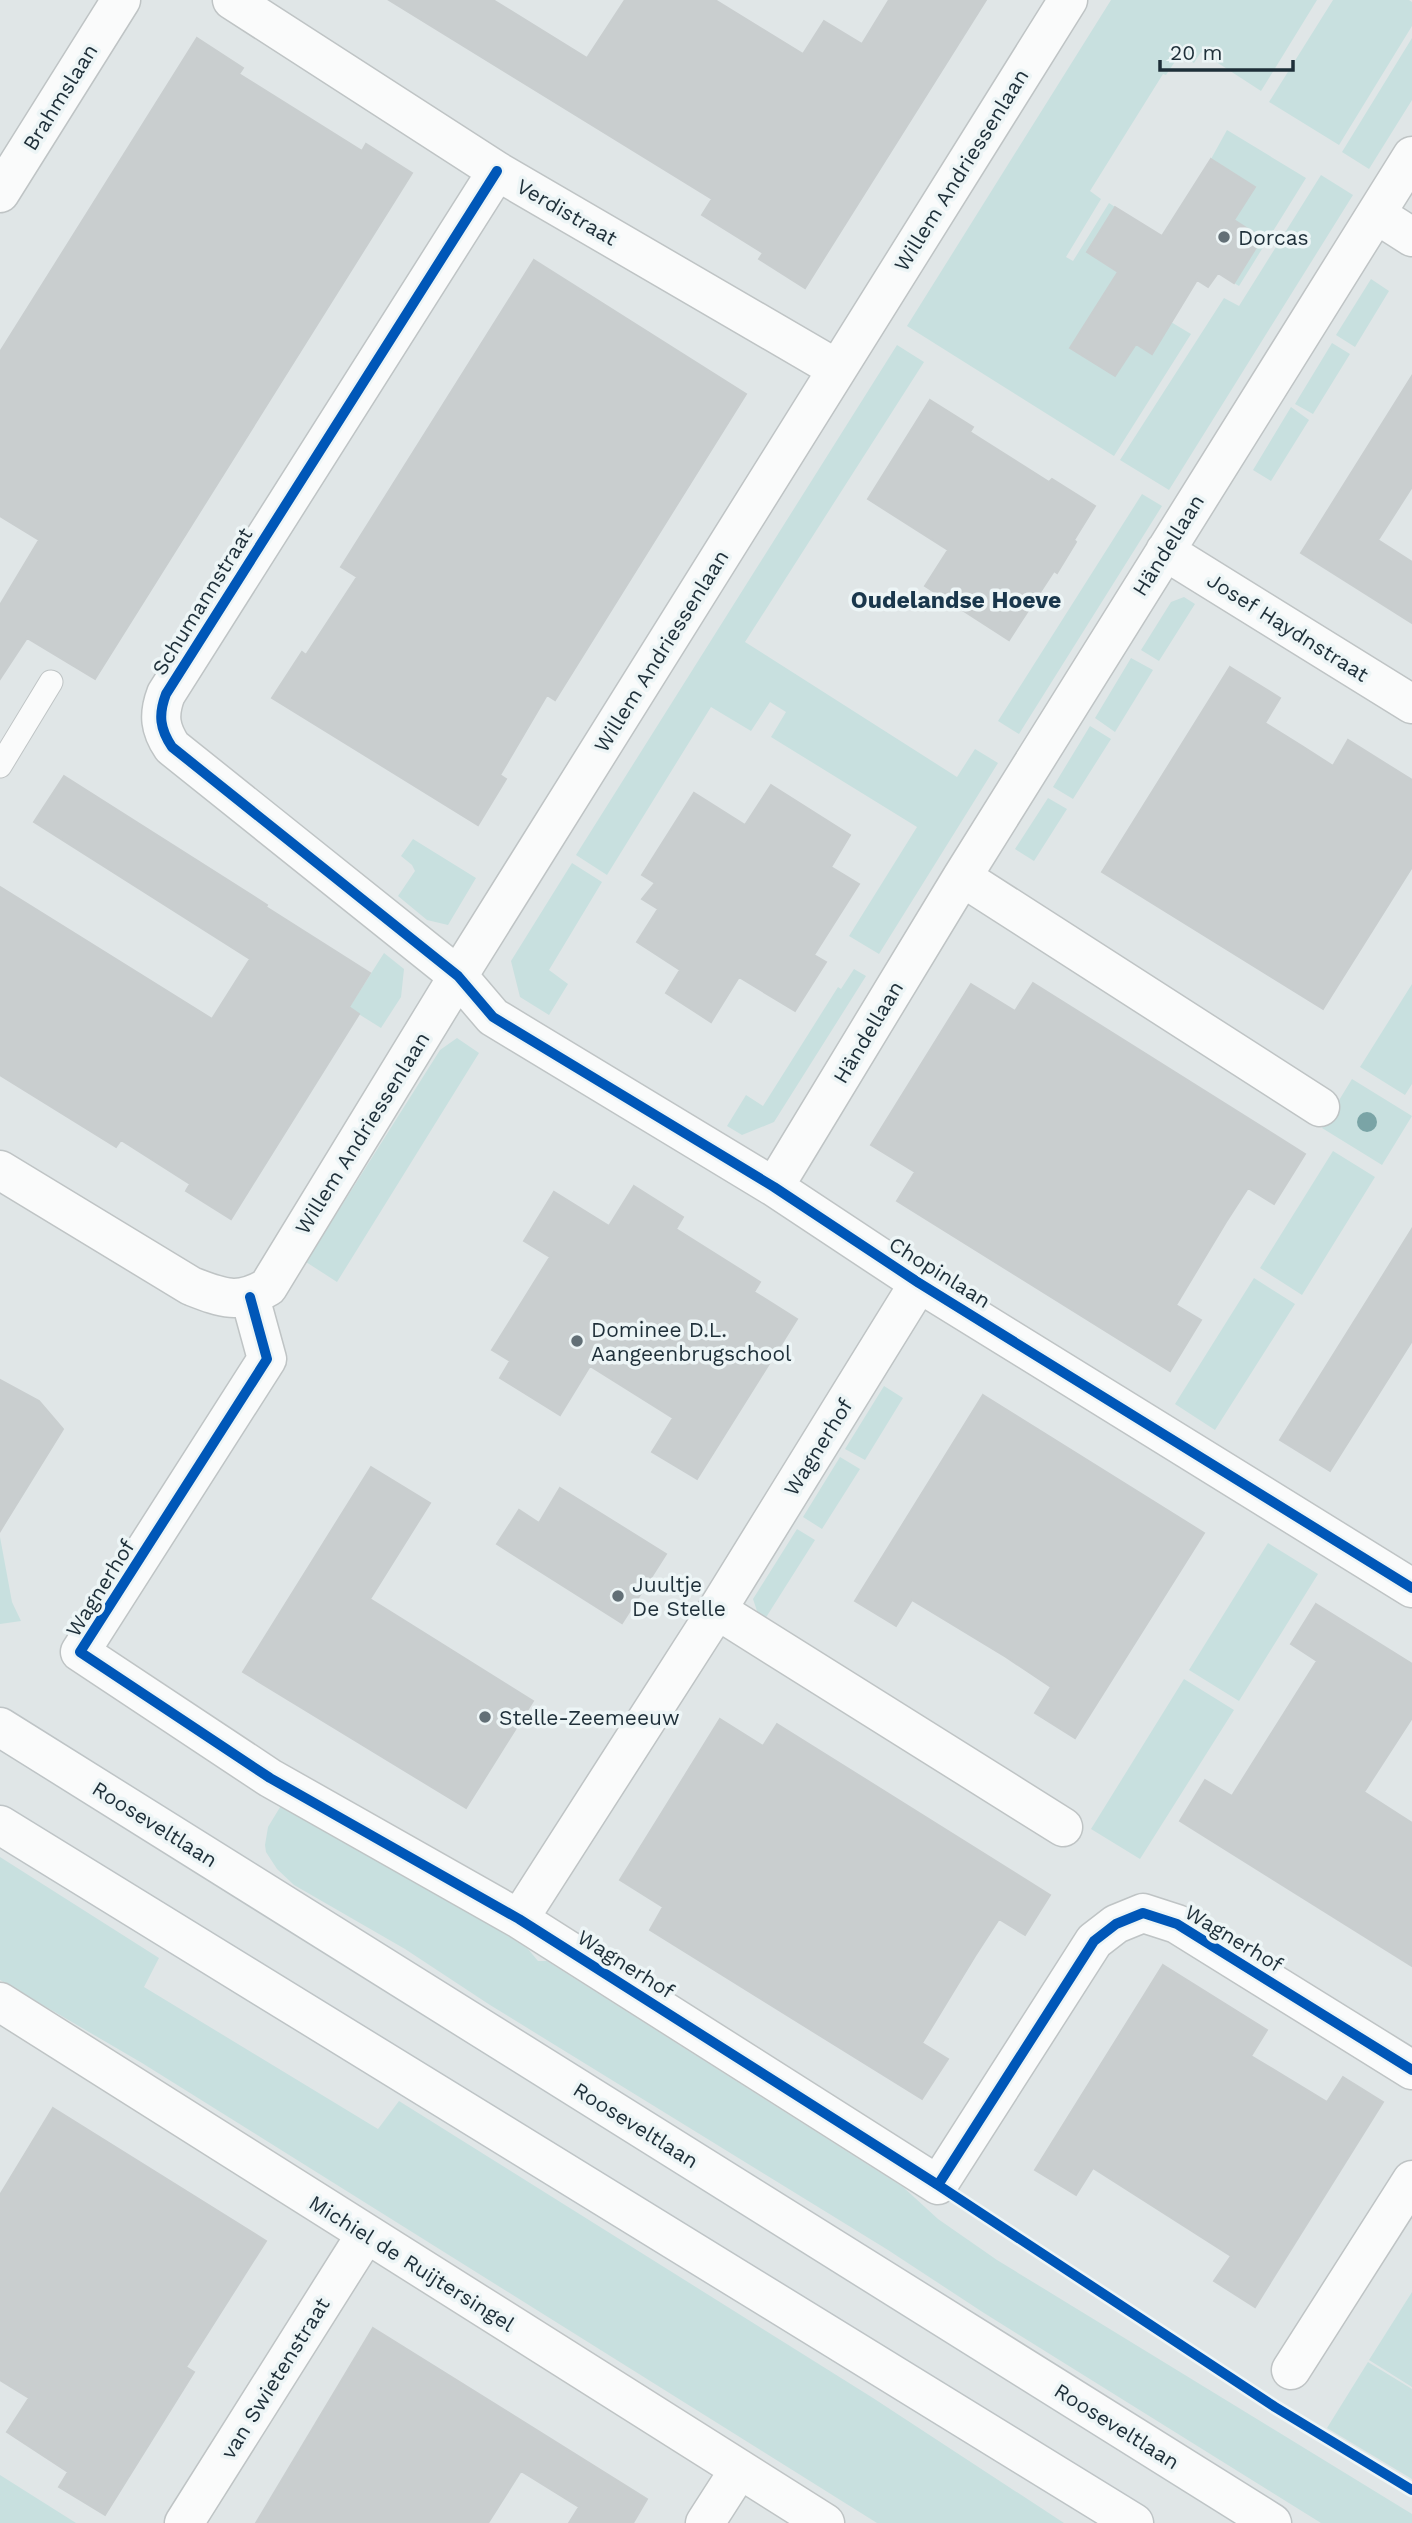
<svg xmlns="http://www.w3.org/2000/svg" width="1412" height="2523" viewBox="0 0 1412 2523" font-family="'Work Sans',sans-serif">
	<rect width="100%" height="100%" fill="#e0e6e7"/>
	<path fill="#c8e0df" d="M1111,0h206l-56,91 -60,-39 -7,11 -14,-9 -14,21 -3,-1 -73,117 11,8 -35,58 7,4 36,-58 6,4 -28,45 47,30 -25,4 -39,62 45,28 21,-32 35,-22 20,12 -77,122 -207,-130z
		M1333,0h76l3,2v24l-73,119 -70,-43z
		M1412,38v62l-43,69 -27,-17z
		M1227,130l79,48 -67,108 -5,-3 28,-45 -28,-18 21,-33 -44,-28z
		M1321,175l32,20 -184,295 -49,-30 104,-162 15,8z
		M1371,279l18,12 -34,56 -19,-12z
		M1332,343l18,11 -37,60 -18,-10z
		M897,345l27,17 -179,280 212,135 18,-28 23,14 -119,191 -30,-18 68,-109 -146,-90 15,-25 -16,-10 -19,29 -40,-24 -104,168 -31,-20z
		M1291,407l18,13 -38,61 -18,-11z
		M1142,494l20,12 -143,228 -21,-13z
		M1184,597l11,7 -36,57 -18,-11 30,-48z
		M1131,658l22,12 -38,62 -20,-14z
		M1090,726l21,13 -38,60 -20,-12z
		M1048,798l19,11 -33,52 -19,-12z
		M413,839l63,39 -28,47 -21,-5 -29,-24 17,-25 -3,-6 -11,-9z
		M572,863l30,19 -53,88 19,14 -19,31 -29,-18 -9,-36z
		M384,953l20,16 -3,28 -20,31 -32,-20z
		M854,969l12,7 -92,146 -32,13 -15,-9 19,-31 17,11 75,-119 3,2z
		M1412,984v100l-7,11 -45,-28z
		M457,1038l22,15 -142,229 -31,-20 134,-212z
		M1352,1079l60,37 -30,49 -60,-37z
		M1333,1151l42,26 -73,118 -42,-27z
		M1254,1278l41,26 -80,126 -40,-26z
		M884,1386l19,12 -38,62 -20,-11z
		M840,1457l20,12 -38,60 -19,-12z
		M797,1529l18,11 -50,79 -7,-5 -5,-15z
		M0,1537l12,65 9,19 -21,3z
		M1268,1543l50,31 -79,127 -50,-31z
		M1184,1679l50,31 -94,149 -49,-30z
		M294,1798l234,151 10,12h9l356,226 35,32 59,41 415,254v9h-91l-337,-210 -96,-63 -398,-245 -85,-56 -111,-64 -17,-16 -11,-17 -1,-7 3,-18 17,-28z
		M0,1857l159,101 -15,29 234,142 21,-28 474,297 191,125h-187l-735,-460 -142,-83z
		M1412,2292v95l-43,-27z
		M1368,2362l44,27v90l-85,-51z
		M0,2475l76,48h-76z"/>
	<path fill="#c9cecf" stroke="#c9cecf" stroke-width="2" d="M389,0h104l94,58 38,-58h90l88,54 21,-33 38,23 27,-44h97l-181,288 -46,-29 4,-6 -61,-38 10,-16z
		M197,38l46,30 -4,6 123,77 4,-7 46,29 -317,506 -68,-41 -27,41v-74l39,-65 -39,-24v-164z
		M1211,159l44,28 -21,33 28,18 -28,45 -16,-10 -10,14 -11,-7 -45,74 -16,-10 -21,32 -45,-28 48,-76 -31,-20 28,-45 47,29z
		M534,260l212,134 -191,306 -8,-5 -47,80 6,4 -28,46 -206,-127 30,-46 4,3 51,-78 -16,-10z
		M1412,376v111l-34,53 34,22v61l-111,-70z
		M930,400l43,27 -3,5 79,50 3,-3 43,27 -21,34 2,2 -19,31 -3,-2 -45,69 -84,-54 23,-36 -80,-51z
		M1230,667l50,31 -15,25 37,23 31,20 15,-26 64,40v87l-89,142 -221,-137z
		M64,776l203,129 -1,2 104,66 -21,34 10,7 -128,205 -45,-28 4,-7 -69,-44 -5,7 -116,-72v-188l212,132 38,-60 -216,-137z
		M771,785l79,50 -19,32 28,17 -45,71 12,7 -31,49 -56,-34 -28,45 -45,-29 14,-23 -43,-28 21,-33 -16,-10 13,-16 -13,-8 52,-82 51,32z
		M1033,983l272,171 -31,50 -26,-16 -22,34 -50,83 25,15 -31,51 -273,-170 18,-29 -44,-27 100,-161 44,27z
		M634,1186l49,31 -7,12 84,53 -6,10 43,27 -100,160 -45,-27 21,-34 -83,-52 -30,49 -60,-37 10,-17 -18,-11 58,-93 -26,-16 30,-49 55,34z
		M1412,1229v112l-82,130 -50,-31z
		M0,1380l39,21 24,28 -63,102z
		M983,1395l221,138 -129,205 -40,-25 16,-26 -45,-30 -94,-57 -16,26 -41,-25z
		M371,1467l59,36 -60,96 163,102 -67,107 -223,-136z
		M560,1488l106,66 -44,69 -125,-79 22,-34 20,13z
		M1316,1604l96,60v54l-48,74 48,31v143l-232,-145 25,-41 27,16 27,-43 58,-92 -26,-17z
		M720,1719l43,27 14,-22 273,171 -25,40 -26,-16 -24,37 -53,87 26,16 -26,40 -272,-169 13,-23 -43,-27z
		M1163,1965l104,65 -16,26 76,46 16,-25 40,25 -128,205 -41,-26 17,-25 -138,-88 -17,27 -41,-25z
		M53,2108l213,133 -80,126 8,5 -89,143 -46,-28 9,-15 -61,-40 22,-34 -29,-18v-185z
		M373,2328l274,171 -14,24h-64l10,-16 -58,-36 -33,52h-232z"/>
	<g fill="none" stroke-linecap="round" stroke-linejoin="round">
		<g stroke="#bfc4c5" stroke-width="25">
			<path id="lane" d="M0,766l51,-84"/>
		</g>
		<g stroke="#bfc4c5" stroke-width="41">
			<path id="street" d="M232,0l265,171 340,198
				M497,171l-331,523c-8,21 -6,35 6,53l286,229 35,41 281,170 145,96 493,305
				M0,193l121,-193
				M1376,214l36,23
				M1165,551l247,153
				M962,877l358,230
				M0,1170l191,116c31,12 47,19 77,1l190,-311 610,-976
				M774,1187l188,-310 450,-721
				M250,1297l17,62 -187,293 190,126 249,141 419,266 156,-244 22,-17 27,-11 34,11 235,146
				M717,1610l346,217
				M519,1919l198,-309 202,-327
				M0,2002l825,521
				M1291,2370l121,-190
				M184,2523l182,-289
				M705,2523l34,-53"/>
		</g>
		<g stroke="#bec4c6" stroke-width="41">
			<path id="secondary" d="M0,1727l1272,796
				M0,1825l1134,698"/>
		</g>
		<use href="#lane" stroke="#fafbfb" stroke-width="23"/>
		<use href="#street" stroke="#fafbfb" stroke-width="38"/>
		<use href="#secondary" stroke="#fafbfb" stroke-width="38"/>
		<g stroke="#edf5f6" stroke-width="15">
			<path id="cycleway" d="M497,171l-331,523c-8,21 -6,35 6,53l286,229 35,41 281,170 145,96 493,305
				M250,1297l17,62 -187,293 190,126 249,141 419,266 337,222 137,83
				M938,2185l156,-244 22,-17 27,-11 34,11 235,146"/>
		</g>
		<use href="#cycleway" stroke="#0057b8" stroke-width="10"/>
	</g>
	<circle fill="#7aa4a6" cx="1367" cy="1122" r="10"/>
	<g fill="#626f76" stroke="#edf5f6" stroke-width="2.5">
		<circle cx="1224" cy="237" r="7"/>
		<circle cx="577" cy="1341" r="7"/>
		<circle cx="618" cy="1596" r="7"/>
		<circle cx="485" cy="1717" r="7"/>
	</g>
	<g text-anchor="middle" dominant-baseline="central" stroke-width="7" stroke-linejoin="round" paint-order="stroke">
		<g font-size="21" fill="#1e2f39" stroke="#edf5f6">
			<text transform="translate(60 97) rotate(-58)">Brahmslaan</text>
			<text transform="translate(961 170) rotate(-58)">Willem Andriessenlaan</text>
			<text transform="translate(567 212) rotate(30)">Verdistraat</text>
			<text transform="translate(1168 545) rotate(-58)">Händellaan</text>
			<text transform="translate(202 601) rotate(-58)">Schumannstraat</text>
			<text transform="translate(1288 627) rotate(32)">Josef Haydnstraat</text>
			<text transform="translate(661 651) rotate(-58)">Willem Andriessenlaan</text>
			<text transform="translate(868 1032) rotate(-59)">Händellaan</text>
			<text transform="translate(362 1133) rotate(-58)">Willem Andriessenlaan</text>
			<text transform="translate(940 1272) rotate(32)">Chopinlaan</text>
			<text transform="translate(818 1447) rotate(-58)">Wagnerhof</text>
			<text transform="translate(100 1588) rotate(-58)">Wagnerhof</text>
			<text transform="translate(155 1824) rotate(32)">Rooseveltlaan</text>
			<text transform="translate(1234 1938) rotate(31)">Wagnerhof</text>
			<text transform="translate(626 1964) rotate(32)">Wagnerhof</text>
			<text transform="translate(636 2125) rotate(32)">Rooseveltlaan</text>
			<text transform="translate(412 2263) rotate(32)">Michiel de Ruijtersingel</text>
			<text transform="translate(275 2378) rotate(-58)">van Swietenstraat</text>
			<text transform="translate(1117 2426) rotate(32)">Rooseveltlaan</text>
		</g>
		<g font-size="21" fill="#1e2f39" stroke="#edf5f6" text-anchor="start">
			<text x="1238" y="237">Dorcas</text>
			<text x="591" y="1329">Dominee D.L.<tspan x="591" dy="24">Aangeenbrugschool</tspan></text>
			<text x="632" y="1584">Juultje<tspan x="632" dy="24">De Stelle</tspan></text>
			<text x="499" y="1717">Stelle-Zeemeeuw</text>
		</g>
		<g font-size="23" font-weight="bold" fill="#1a374c" stroke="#edf5f6">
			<text x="956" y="600">Oudelandse Hoeve</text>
		</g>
	</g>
	<path d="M1160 60v10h133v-10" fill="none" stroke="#1e2f39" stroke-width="3.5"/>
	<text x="1170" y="60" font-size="21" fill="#1e2f39" stroke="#edf5f6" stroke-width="5" paint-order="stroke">20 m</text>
</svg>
